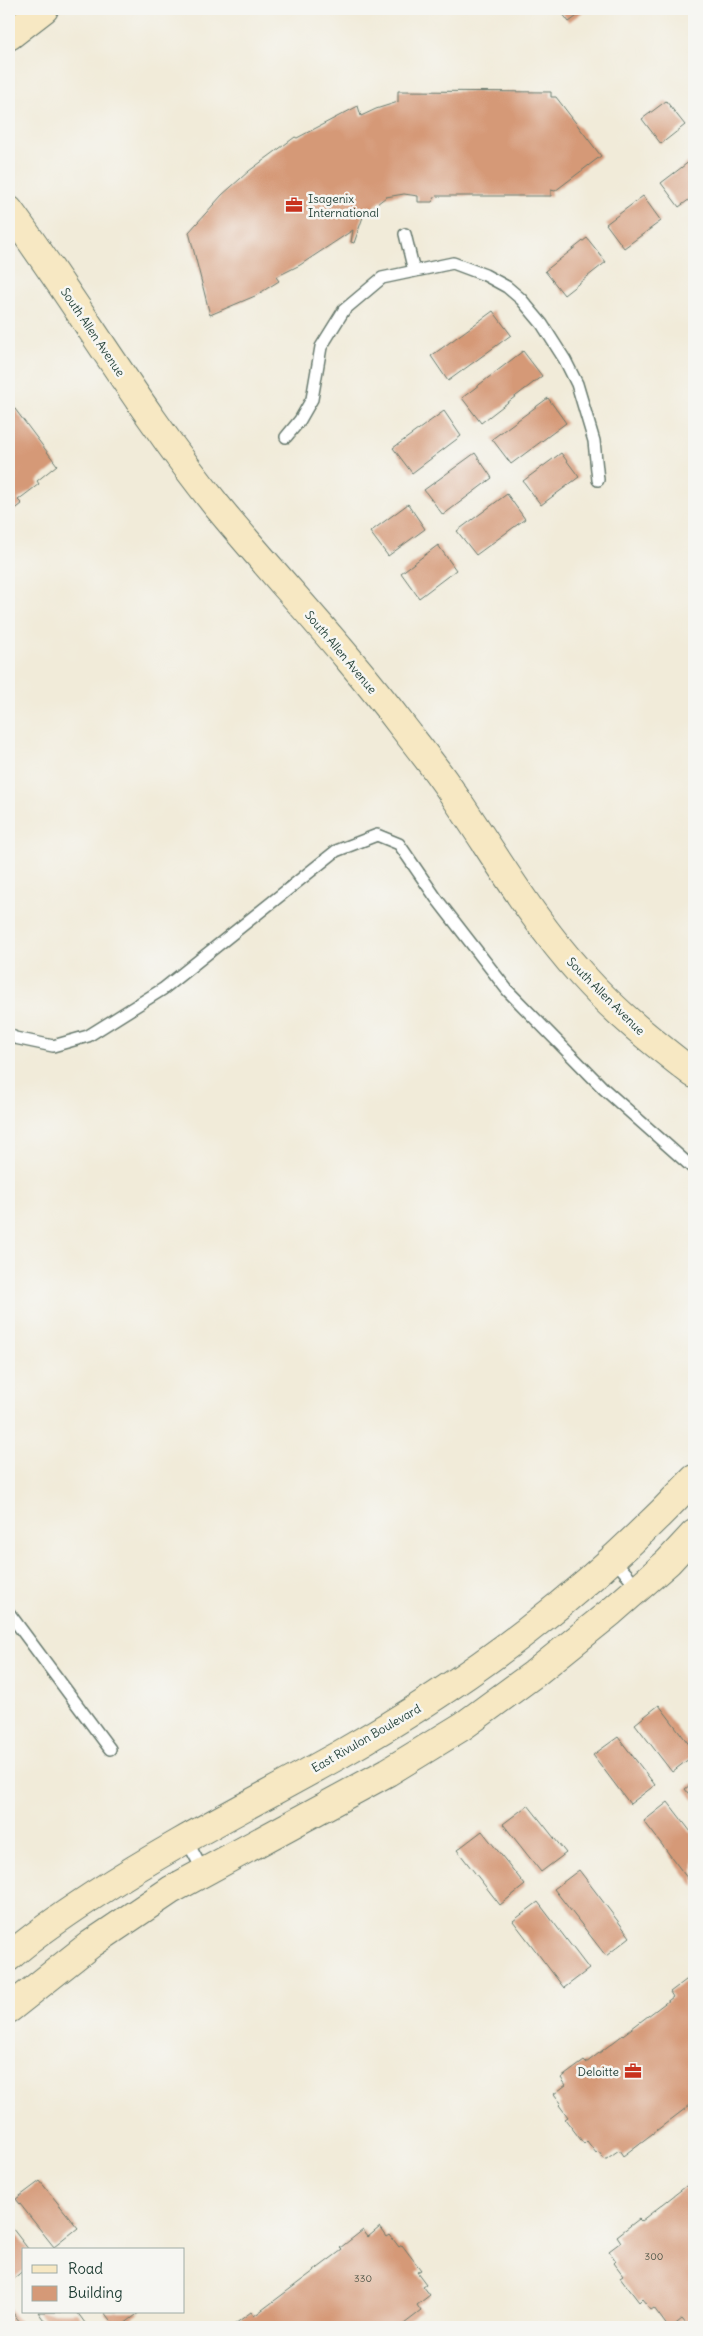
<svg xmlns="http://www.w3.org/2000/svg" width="703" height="2336" viewBox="0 0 703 2336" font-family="Delius,sans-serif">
	<rect width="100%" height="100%" fill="#f6f6f2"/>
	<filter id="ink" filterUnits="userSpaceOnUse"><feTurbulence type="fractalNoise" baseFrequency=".02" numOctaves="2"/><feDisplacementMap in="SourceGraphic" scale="10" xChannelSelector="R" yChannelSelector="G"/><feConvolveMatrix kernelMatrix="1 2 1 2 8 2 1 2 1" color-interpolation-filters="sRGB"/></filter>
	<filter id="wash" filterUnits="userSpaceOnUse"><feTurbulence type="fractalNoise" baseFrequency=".0096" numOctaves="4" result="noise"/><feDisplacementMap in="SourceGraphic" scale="20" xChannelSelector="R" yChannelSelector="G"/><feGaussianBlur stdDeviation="1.12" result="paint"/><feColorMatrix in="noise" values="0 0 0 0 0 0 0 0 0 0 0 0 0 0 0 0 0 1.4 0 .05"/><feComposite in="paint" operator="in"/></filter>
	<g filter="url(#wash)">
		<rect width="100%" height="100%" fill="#f1ebd9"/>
		<g id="blocks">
			<path fill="#d59977" d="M559,9h28l-18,13z
				M398,91l153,1v5h5l45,59 -46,35 -4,-1v6h-115l-4,6h-14v-6l-14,-2 -18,3 -22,17 -10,29 -3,-1 2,-12 -53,35 -24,12 3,4 -24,15 -45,19 -21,-83 33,-37 27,-24 46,-34 2,1 61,-32 3,10 15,-7 22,-7z
				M666,101l19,24 -24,19 -19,-25z
				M694,158v38l-15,11 -18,-24z
				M643,196l18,25 -37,27 -18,-24z
				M587,238l19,24 -42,33 -19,-24z
				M493,311l18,24 -63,46 -17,-25z
				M523,351l19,25 -61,47 -19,-25z
				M548,398l18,25 -55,41 -19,-25z
				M9,401l48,64 -20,16 2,3 -21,16 4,4 -13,10z
				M444,411l17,25 -49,37 -19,-25z
				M475,453l17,25 -49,37 -19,-25z
				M561,453l18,24 -38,28 -18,-24z
				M507,494l18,25 -49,36 -19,-24z
				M408,504l17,25 -37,27 -18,-24z
				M438,545l18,25 -37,28 -18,-25z
				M659,1705l35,46v4l-22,17 -37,-48z
				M618,1737l37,48 -25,19 -37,-49z
				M694,1782v19l-9,-12z
				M668,1802l26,34v51l-50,-66z
				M528,1805l38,48 -25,19 -38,-48z
				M482,1831l43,54 -25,20 -43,-55z
				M579,1870l51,67 -24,19 -52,-67z
				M538,1902l51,67 -25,19 -51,-67z
				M694,1974v128l-71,54 -4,-6 -14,10 -7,-9 -2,2 -9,-12 -3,3 -19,-25 3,-2 -9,-12 2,-2 -7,-9 12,-9 -5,-7 23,-17 2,2 87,-66 -3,-5z
				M694,2180v140l-7,5 -5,-6 -10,8h-4l-14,-19 -3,2 -9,-11 -3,3 -19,-25 3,-2 -9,-12 2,-2 -7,-10 12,-9 -4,-6 22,-17 2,2z
				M40,2181l38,47 -24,19 -38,-48z
				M9,2224l20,26h-5v20l-11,9 -4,-5z
				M380,2227l7,10 3,-2 9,12 3,-2 19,25 -4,2 9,12 -3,2 7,9 -13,10 4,6 -21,16h-169l20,-15 3,4 88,-66 -2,-2 23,-18 5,7z
				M9,2308l15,19h-15z
				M38,2312h39l11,15h-39z
				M104,2312h36l-20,15h-5z"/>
		</g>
	</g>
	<g filter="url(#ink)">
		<use href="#blocks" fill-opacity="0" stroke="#687a6e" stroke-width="1"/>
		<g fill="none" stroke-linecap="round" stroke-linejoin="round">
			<g stroke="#687a6e" stroke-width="14">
				<path id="lane" d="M405,234l9,37
					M286,437l14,-17 12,-21 9,-52 23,-37 38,-32 71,-15 32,12 22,12 14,12 21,25 23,36 12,24 17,57 4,39
					M9,1034l6,4 38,8 35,-10 75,-47 173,-138 41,-16 22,9 37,54 72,93 96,98 90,80
					M614,1560l25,28
					M9,1613l101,136
					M186,1839l17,32"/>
			</g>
			<g stroke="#687a6e" stroke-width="30">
				<path id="secondary" d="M9,36l35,-27
					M9,210c71,97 132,202 208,296 61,74 128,144 186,221 17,22 35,44 50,67 42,61 79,126 129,181 34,38 72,68 112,99
					M9,1957c26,-23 56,-43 85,-62 79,-52 163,-94 245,-140 134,-76 250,-164 355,-276
					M9,2009l82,-65 80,-54 217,-118 75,-46 71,-52 77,-62 57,-50 26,-28"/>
			</g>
			<use href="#lane" stroke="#fff" stroke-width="11"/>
			<use href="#secondary" stroke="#f7e8c3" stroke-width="28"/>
		</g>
	</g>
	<defs>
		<g id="office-bare" transform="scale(1.35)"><path d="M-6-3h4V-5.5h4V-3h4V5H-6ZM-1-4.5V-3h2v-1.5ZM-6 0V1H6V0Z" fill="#c8321e" stroke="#f6f6f2" stroke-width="2.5" paint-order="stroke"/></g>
	</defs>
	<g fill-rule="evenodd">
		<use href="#office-bare" x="294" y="205"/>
		<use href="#office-bare" x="633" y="2071"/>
	</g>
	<g text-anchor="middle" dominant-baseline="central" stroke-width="5" stroke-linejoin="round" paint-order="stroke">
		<g font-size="10" fill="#4c5445">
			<text x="654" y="2256">300</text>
			<text x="363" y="2278">330</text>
		</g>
		<g font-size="12" fill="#1f3d34" stroke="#f6f6f2" text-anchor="start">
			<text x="308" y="198">Isagenix<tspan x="308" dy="14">International</tspan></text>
			<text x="619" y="2071" text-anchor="end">Deloitte</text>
		</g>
		<g font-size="12" fill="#1f3d34" stroke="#f6f6f2">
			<text transform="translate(93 332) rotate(56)">South Allen Avenue</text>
			<text transform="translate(341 652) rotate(50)">South Allen Avenue</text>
			<text transform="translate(606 996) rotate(45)">South Allen Avenue</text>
			<text transform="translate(366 1738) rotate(-30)">East Rivulon Boulevard</text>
		</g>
	</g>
	<rect width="703" height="2336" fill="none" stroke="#f6f6f2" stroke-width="30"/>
	<rect x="22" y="2248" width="162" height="65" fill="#f6f6f2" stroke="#a0aca6"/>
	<rect x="32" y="2265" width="25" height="8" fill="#f7e8c3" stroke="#a0aca6"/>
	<text x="68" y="2274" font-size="15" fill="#1f3d34">Road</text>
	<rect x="32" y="2286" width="25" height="15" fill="#d59977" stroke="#a0aca6"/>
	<text x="68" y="2298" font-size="15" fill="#1f3d34">Building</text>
</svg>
